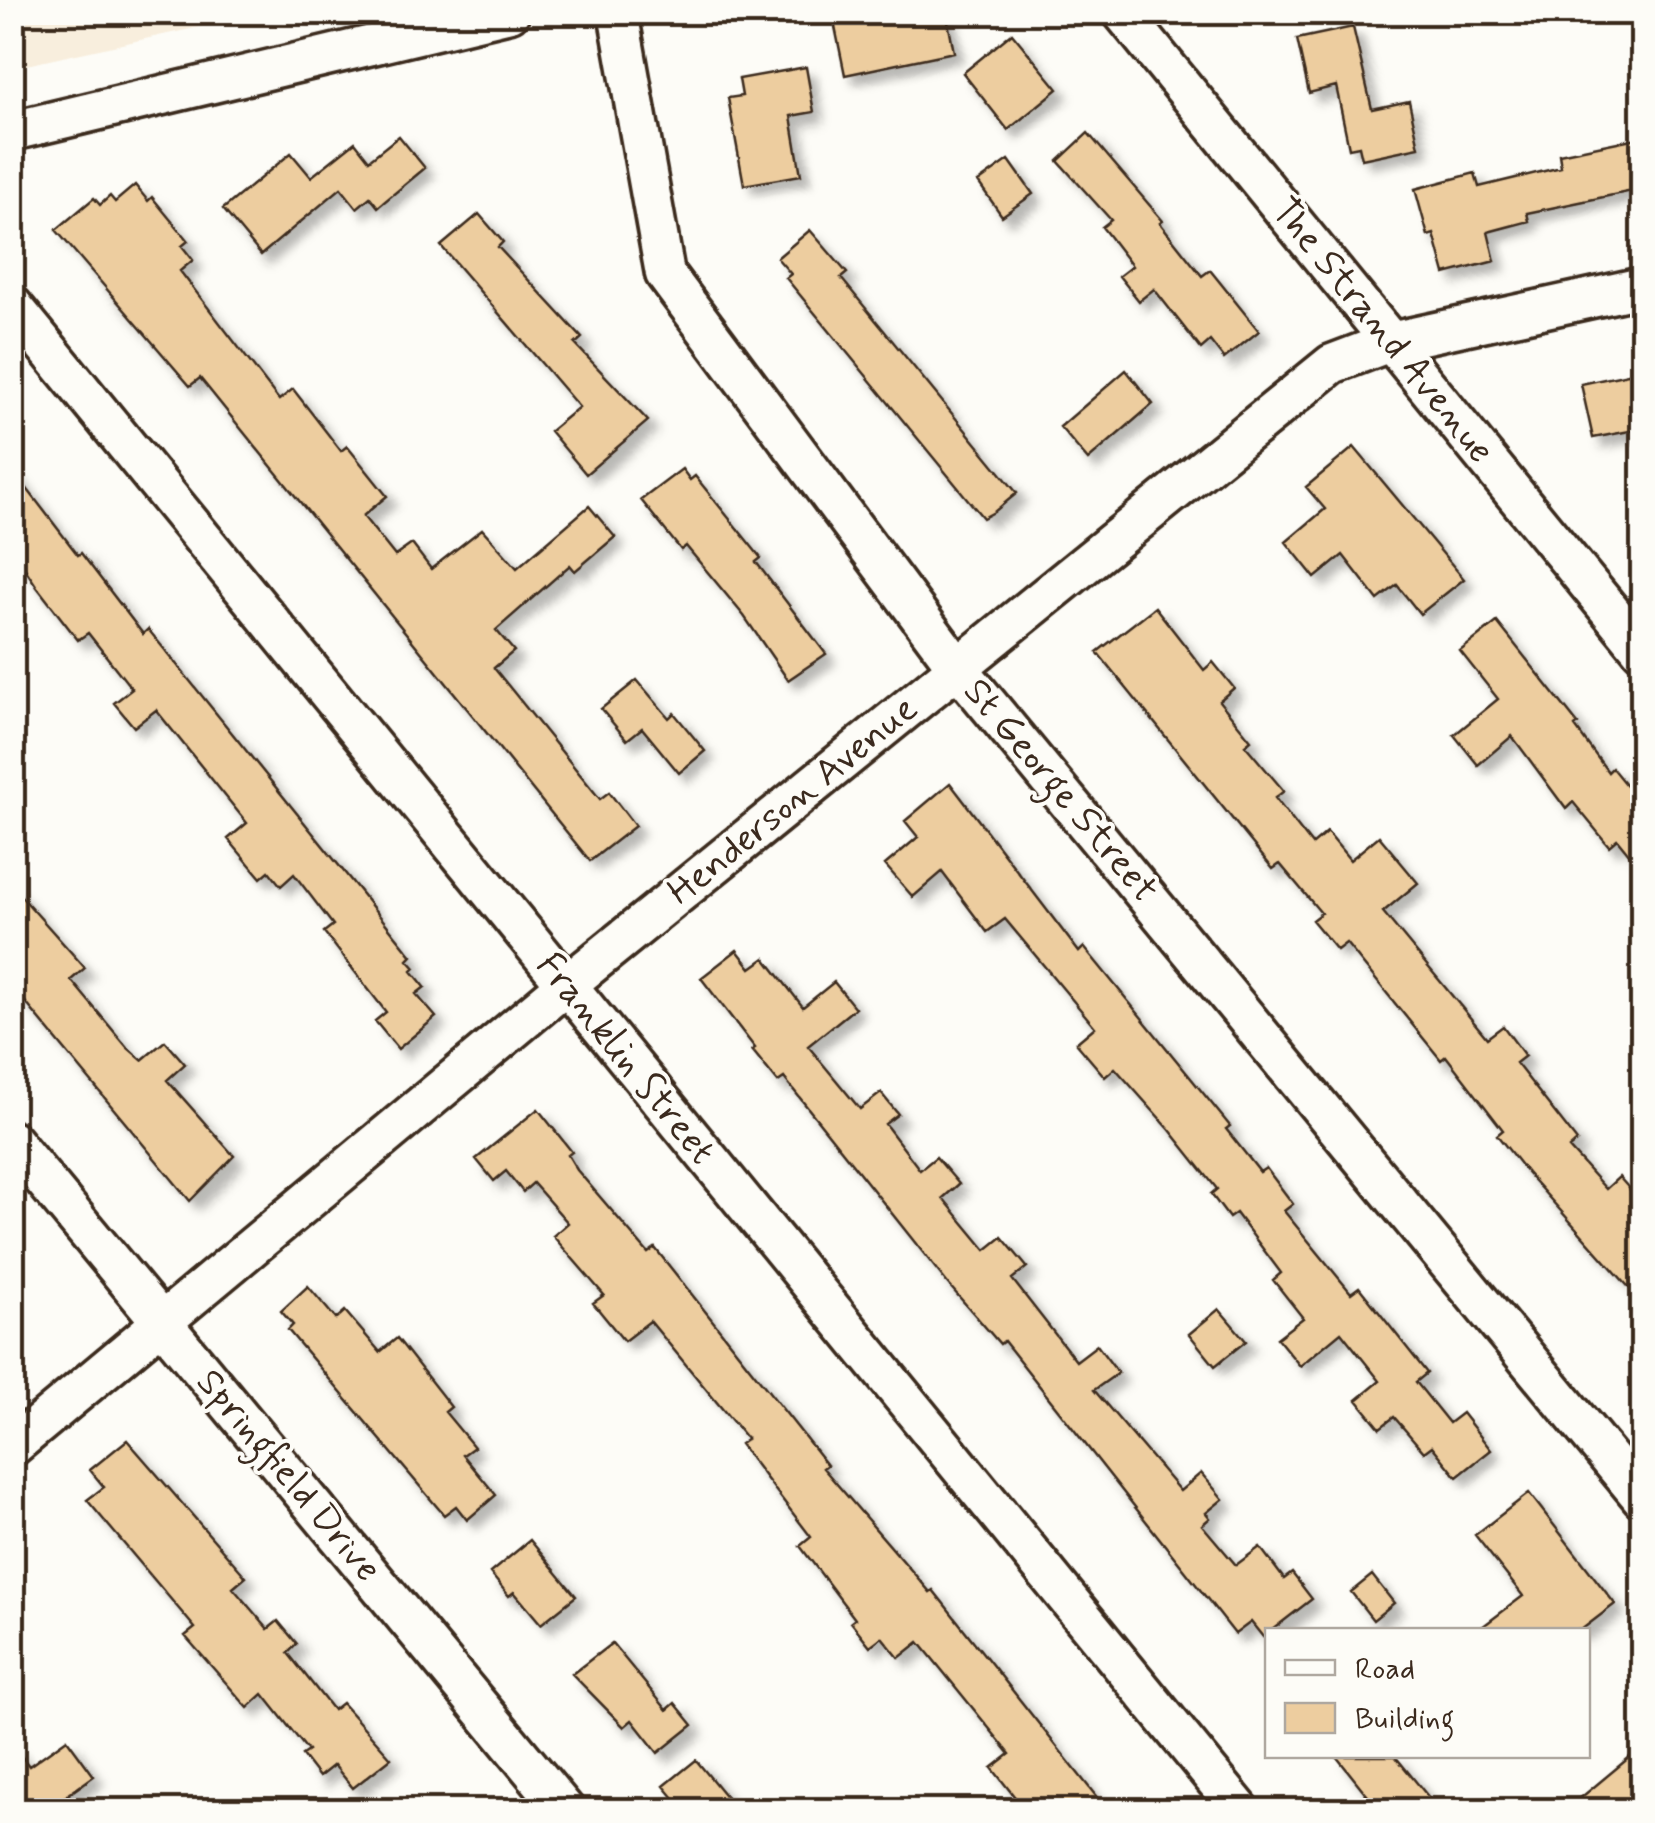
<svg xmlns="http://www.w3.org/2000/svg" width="1655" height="1823" viewBox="0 0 1655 1823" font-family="Mynerve,sans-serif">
	<defs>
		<filter id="shadow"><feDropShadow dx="9" dy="9" stdDeviation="5" flood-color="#0004"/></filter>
	</defs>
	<rect width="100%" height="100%" fill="#fdfcf7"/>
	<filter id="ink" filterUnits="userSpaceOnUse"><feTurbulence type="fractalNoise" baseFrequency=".01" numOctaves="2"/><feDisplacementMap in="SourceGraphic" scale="20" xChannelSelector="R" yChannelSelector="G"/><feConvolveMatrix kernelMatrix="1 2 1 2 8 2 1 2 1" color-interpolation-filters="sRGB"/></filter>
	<g filter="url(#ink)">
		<path fill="#f8eedd" d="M13,12h250v1l-250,55z"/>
		<path fill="#edcd9f" stroke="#3b2a1e" stroke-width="2.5" filter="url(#shadow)" d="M879,12h67l8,40 -109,23 -11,-53z
			M1353,27l19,82 37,-8 10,46 -57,12 -3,-13 -10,2 -13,-62 -27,7 -12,-54z
			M1012,33l46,56 -50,41 -45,-57z
			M806,67l8,45 -23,4 10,59 -57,10 -16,-87 14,-2 -3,-17z
			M1088,133l75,88 -3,2 42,53 8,-6 49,61 -35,28 -14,-18 -9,8 -47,-60 -15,12 -20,-25 13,-10 -30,-39 9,-7 -53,-59z
			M399,136l26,32 -47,39 -8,-10 -13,11 -16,-20 -80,67 -38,-46 68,-56 20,24 44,-35 14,18z
			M1637,138l5,51 -115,24 2,8 -41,11 7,29 -50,13 -11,-40 -6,2 -13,-47 60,-16 4,14 82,-20 -2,-13z
			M1009,160l24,34 -31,22 -24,-34z
			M135,185l13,16 4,-4 36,44 -6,5 11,14 -13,11 99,129 14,-11 48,62 6,-5 40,50 -24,20 32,40 17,-12 19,25 51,-40 35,39 72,-62 26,31 -40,34 -5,-6 -74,65 18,21 -20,17 106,131 9,-7 26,34 -45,35 -390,-483 -10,8 -134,-156 38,-32 6,7 10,-9 5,6z
			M479,214l24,28 -5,5 84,91 -7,6 73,77 -62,53 -36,-43 29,-24 -138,-161z
			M810,230l37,43 -6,5 176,215 -23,19 -11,6 -197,-240 5,-4 -14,-16z
			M1126,370l27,34 -65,56 -28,-33z
			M1642,371v37l-11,3 4,19 -42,8 -12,-54z
			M1354,447l110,132 -44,35 -23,-29 -19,15 -35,-45 -28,23 -29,-36 39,-33 -19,-22z
			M12,469l66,86 3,-2 62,81 5,-5 264,327 -4,4 7,8 -3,3 13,16 -9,7 20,23 -38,32 -23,-28 11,-9 -62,-80 9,-7 -39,-51 -13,12 -12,-15 -8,7 -33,-39 19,-16 -91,-113 -22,17 -20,-24 18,-14 -44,-56 -10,7 -41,-53 -25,-38z
			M682,469l8,11 5,-4 66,82 -5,4 70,92 -38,26 -44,-64 -58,-70 -5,4 -40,-50z
			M1155,607l49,63 9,-8 21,26 -15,13 32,39 -6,5 39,46 -9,7 37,47 15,-13 23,28 29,-24 39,47 -35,29 104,126 16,-12 22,30 -9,7 61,78 -8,7 37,41 13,-12 23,26v99l-115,-129 -30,-38 6,-5 -57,-74 -5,4 -95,-117 -9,7 -25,-30 9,-7 -41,-49 -7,5 -176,-217z
			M1497,622l81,102 -3,3 33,45 4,-4 30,37v65l-25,-31 -8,7 -36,-44 -7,7 -54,-73 -34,29 -24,-30 44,-36 -38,-48z
			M637,680l32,38 5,-5 31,38 -26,22 -37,-45 -15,12 -26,-31z
			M950,783l129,169 5,-5 146,179 -4,3 34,43 6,-4 27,36 -9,7 67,82 8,-6 68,86 -11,9 33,41 13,-10 29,37 -34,27 -25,-31 -8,6 -30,-35 -14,11 -23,-28 23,-19 -39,-49 -41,34 -23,-28 26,-20 -30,-38 8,-7 -45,-60 -7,5 -18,-24 6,-5 -47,-59 -55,-62 -10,9 -29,-34 19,-16 -90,-108 -18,13 -45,-60 -29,25 -28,-32 33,-28 -13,-16z
			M12,886l73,82 -14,12 56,67 15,13 23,-19 20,23 -18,16 67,76 -44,45 -178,-215z
			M737,950l14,18 14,-10 38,49 31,-25 21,26 -47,38 52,63 21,-16 17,21 -13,10 35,46 16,-13 23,27 -16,14 43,52 16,-13 25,30 -15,12 64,82 21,-16 21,28 -24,17 86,101 21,-18 22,26 -17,14 4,5 -8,7 34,40 24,-18 24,32 8,-6 20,26 -49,38 -12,-15 -16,12 -231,-293 -4,3 -52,-60 -164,-206 -6,4 -26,-32 3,-2 -54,-70z
			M538,1109l34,43 -4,3 9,15 71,83 7,-5 172,217 -4,3 107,124 3,-2 174,220h-82l-33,-42 18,-14 -91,-112 -20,16 -17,-21 -12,9 -19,-24 4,-3 -55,-73 11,-9 -71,-93 7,-5 -97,-118 -26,20 -31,-38 11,-8 -51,-59 15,-13 -35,-40 -10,9 -17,-21 -12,10 -18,-22z
			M308,1286l28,33 9,-8 35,41 17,-14 54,69 -6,5 29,35 -11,8 33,40 -29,25 -11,-14 -12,9 -156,-185 5,-5 -12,-14z
			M1219,1309l27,32 -31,25 -26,-32z
			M127,1440l119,137 -13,11 35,41 10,-8 19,23 -9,9 45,57 9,-7 49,55 -38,30 -19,-23 -15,12 -17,-22 6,-4 -45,-57 -15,14 -63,-72 10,-8 -108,-128 17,-13 -14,-17z
			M1529,1493l86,111 -34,26h-103l45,-34 -48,-61z
			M530,1540l46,56 -35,28 -27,-32 -5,4 -19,-23z
			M1372,1575l22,28 -21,17 -22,-28z
			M612,1643l55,67 8,-7 18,22 -35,28 -26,-33 -8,7 -52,-53z
			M67,1739l27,37 -47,34h-35v-66l17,22z
			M1642,1747v63h-76z
			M1336,1756h59l44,54h-60z
			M696,1760l41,50h-53l-20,-24z"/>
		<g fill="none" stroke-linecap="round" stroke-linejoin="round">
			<g stroke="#3b2a1e" stroke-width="45">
				<path id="street" d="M618,12l47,262 293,394 684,830
					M1122,12l520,638
					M12,131l498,-119
					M12,305l1228,1505
					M12,1141l553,669
					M12,1447l553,-461 767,-622 58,-22 252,-55"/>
			</g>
			<use href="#street" stroke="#fdfcf7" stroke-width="38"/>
		</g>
	</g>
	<g text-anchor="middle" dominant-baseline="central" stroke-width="8" stroke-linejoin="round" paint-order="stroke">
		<g font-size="38" fill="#3b2a1e" stroke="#fdfcf7">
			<text transform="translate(1382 331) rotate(51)">The Strand Avenue</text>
			<text transform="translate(1060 791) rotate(50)">St George Street</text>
			<text transform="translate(793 801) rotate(-39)">Henderson Avenue</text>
			<text transform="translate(625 1059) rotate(51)">Franklin Street</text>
			<text transform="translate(288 1476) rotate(50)">Springfield Drive</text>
		</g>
	</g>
	<rect width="1655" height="1823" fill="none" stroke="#fdfcf7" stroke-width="50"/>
	<rect x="25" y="25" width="1605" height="1773" fill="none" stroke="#3b2a1e" stroke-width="4" filter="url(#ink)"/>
	<rect x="1265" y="1628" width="325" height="130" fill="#fdfcf7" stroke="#afa8a0" stroke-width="2.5"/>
	<rect x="1285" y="1660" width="50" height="15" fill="#fdfcf7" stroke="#afa8a0" stroke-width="2.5"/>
	<text x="1355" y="1678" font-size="30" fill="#3b2a1e">Road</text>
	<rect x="1285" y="1703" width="50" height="30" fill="#edcd9f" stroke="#afa8a0" stroke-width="2.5"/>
	<text x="1355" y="1728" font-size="30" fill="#3b2a1e">Building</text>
</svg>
